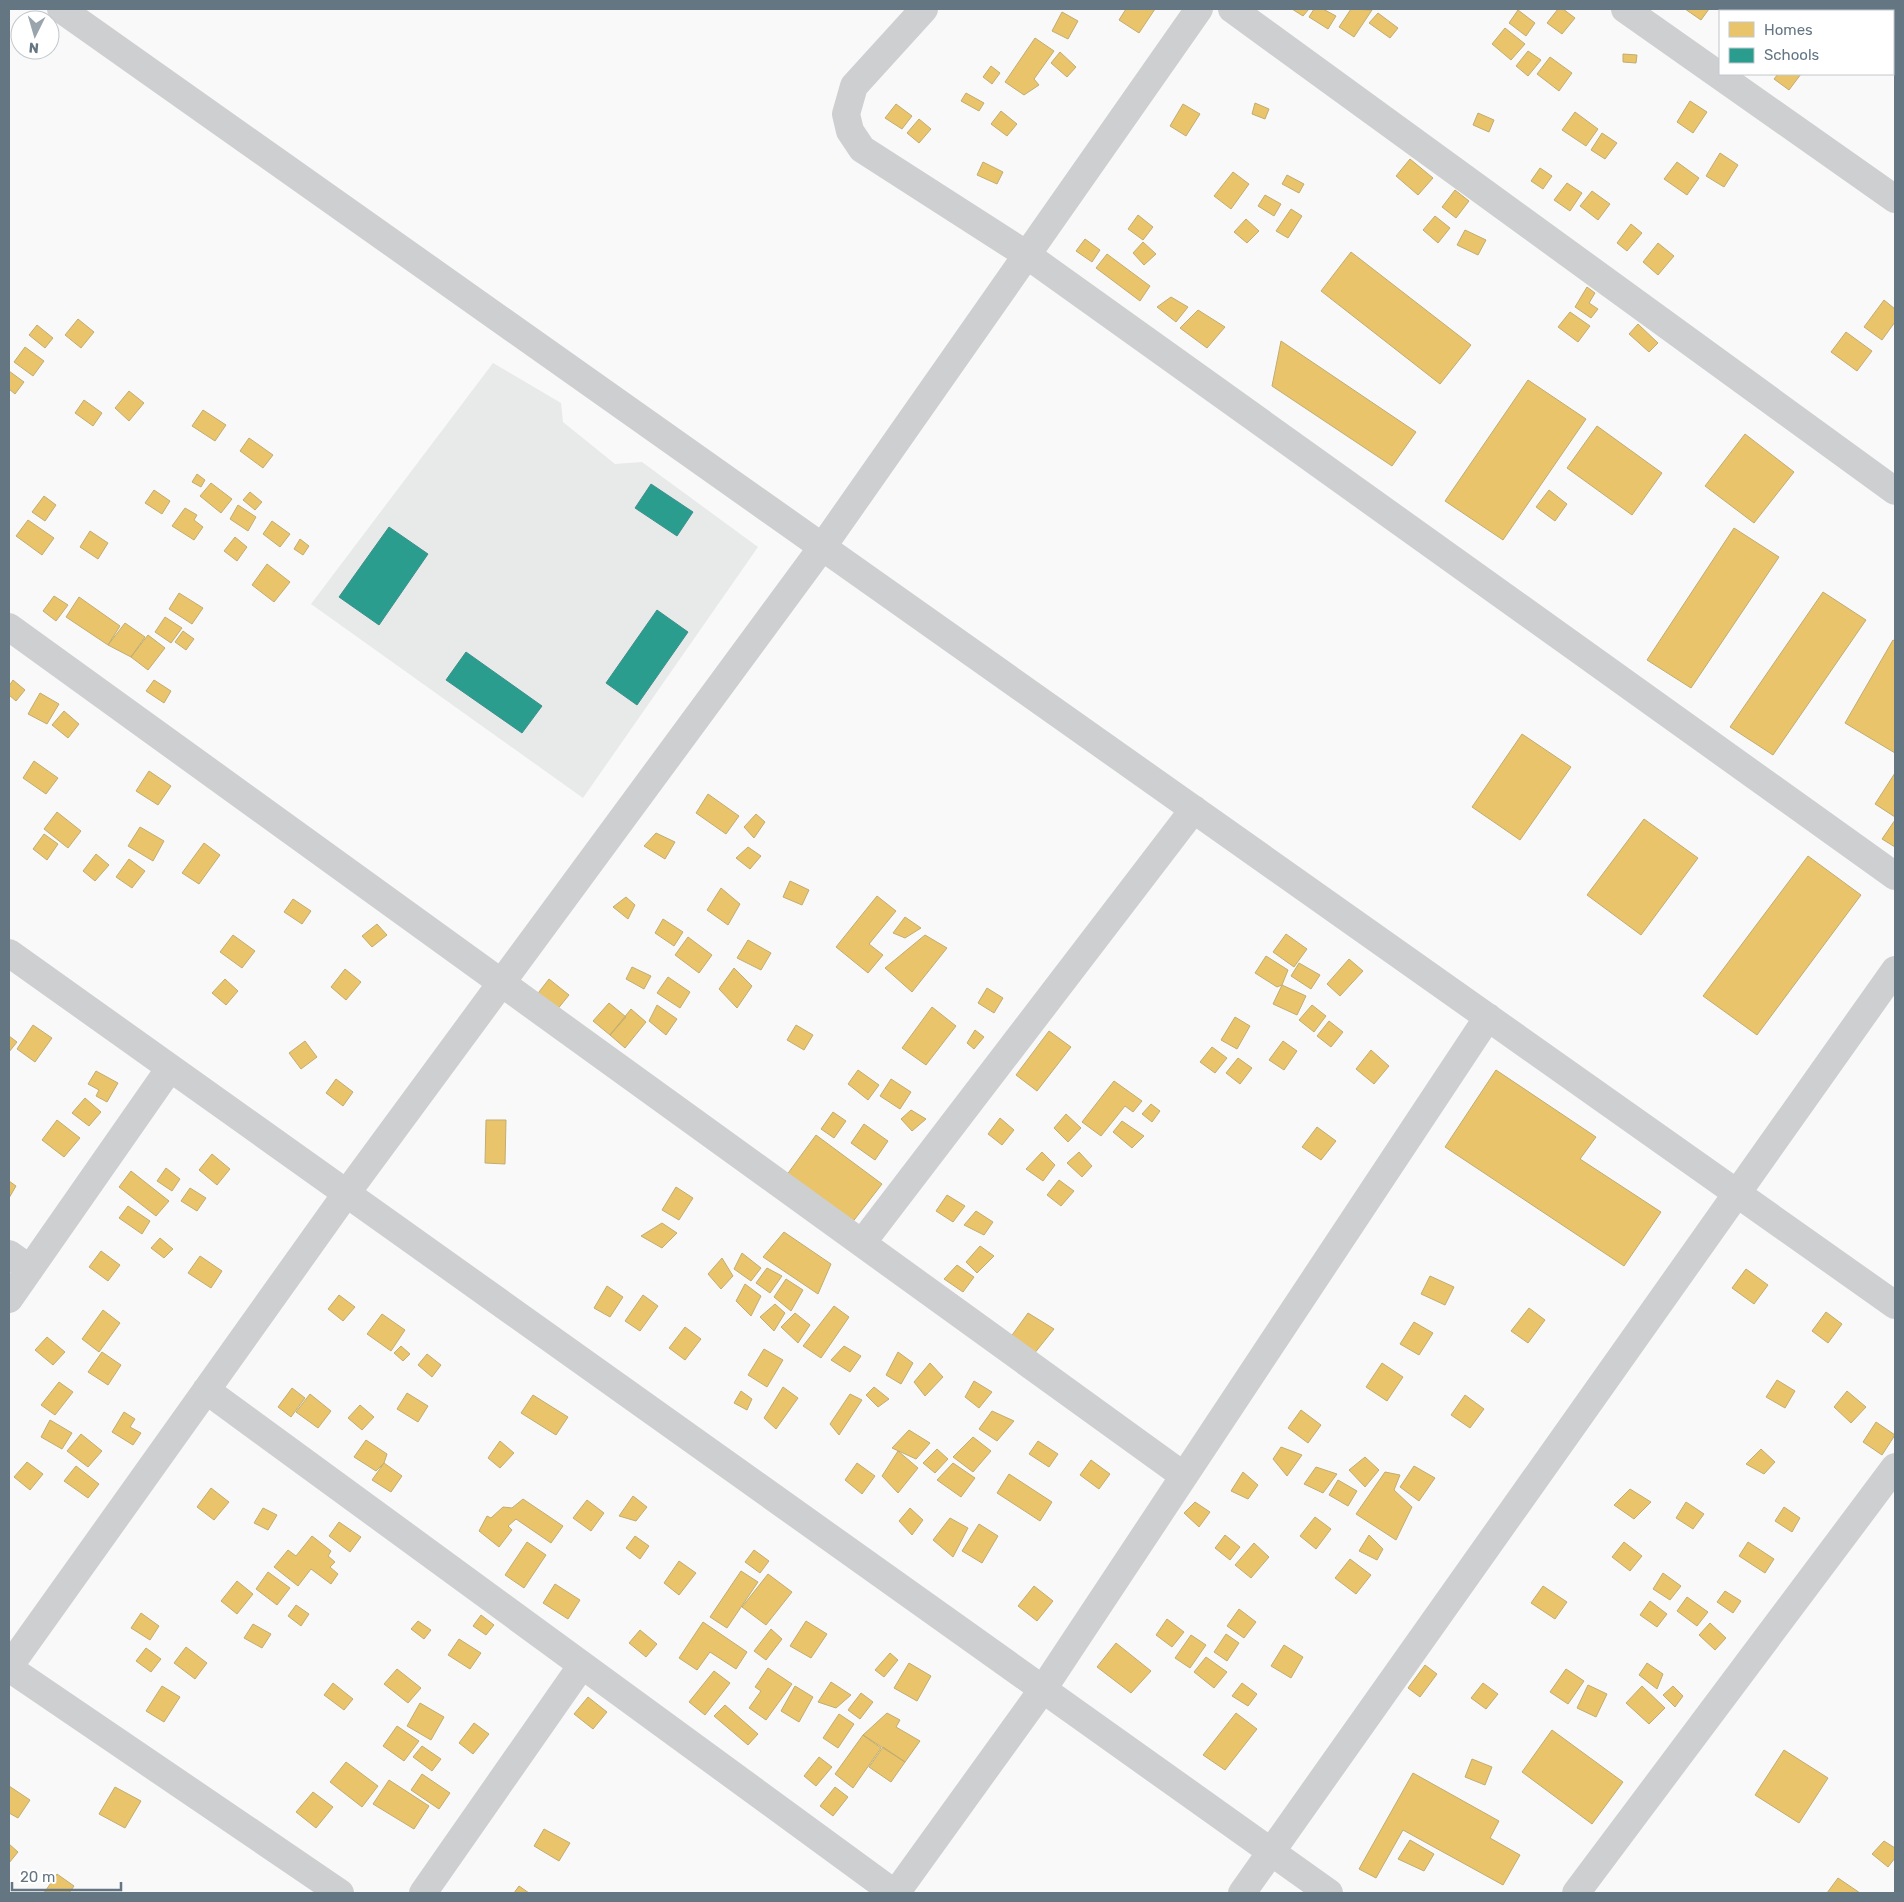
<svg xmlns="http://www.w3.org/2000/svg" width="1904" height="1902" viewBox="0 0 1904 1902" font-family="Rubik,sans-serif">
	<rect width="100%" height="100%" fill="#f9f9f9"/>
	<path fill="#e8e9e9" d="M493,363l68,40 2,19 52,42 27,-2 116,85 -175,251 -272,-194z"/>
	<path fill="#e9c46a" stroke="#c1ad72" d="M1126,9h29l-16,24 -20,-13z
		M1292,9h17l-6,7z
		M1314,9h9l13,7 -8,13 -19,-12z
		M1351,9l21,1 -18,27 -15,-10z
		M1558,9h5l12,9 -13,16 -15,-11z
		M1685,9h24l-8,11z
		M1818,9h27l-2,2h-22z
		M1518,10l17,13 -9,13 -17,-13z
		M1062,12l16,9 -10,18 -16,-8z
		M1378,13l20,15 -8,10 -21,-15z
		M1505,28l20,16 -14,16 -19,-16z
		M1035,38l19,13 -20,28 5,6 -15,10 -19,-13z
		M1528,51l13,9 -13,16 -12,-10z
		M1060,52l16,15 -9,10 -16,-14z
		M1623,54l14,1 -1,8 -13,-1z
		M1550,57l22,16 -13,18 -22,-17z
		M991,66l9,7 -8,11 -9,-7z
		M1778,74h23l-12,16 -15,-11z
		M966,93l18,10 -5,8 -18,-10z
		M1690,101l17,11 -14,21 -16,-11z
		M1255,103l14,6 -4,10 -13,-5z
		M896,104l16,12 -10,13 -17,-11z
		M1183,104l17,10 -14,22 -16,-10z
		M1001,111l16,13 -10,12 -16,-12z
		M1575,112l23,17 -12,17 -24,-16z
		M1478,113l16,7 -5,12 -16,-7z
		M919,119l12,10 -12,14 -12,-10z
		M1602,133l15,10 -12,16 -14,-9z
		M1720,153l18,12 -14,22 -18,-11z
		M1410,159l23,19 -15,17 -22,-19z
		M983,162l20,10 -6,12 -20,-9z
		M1677,162l22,16 -12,17 -23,-16z
		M1540,168l12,8 -9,13 -12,-8z
		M1233,172l16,12 -18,25 -17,-13z
		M1287,175l17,9 -5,9 -17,-9z
		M1567,183l15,10 -12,18 -16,-11z
		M1455,190l14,11 -13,17 -14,-11z
		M1592,191l18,13 -12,16 -18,-14z
		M1265,195l16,9 -7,12 -16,-10z
		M1291,209l11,7 -14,22 -12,-7z
		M1138,215l15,12 -10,13 -15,-11z
		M1435,216l15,12 -12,15 -15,-13z
		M1246,219l13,12 -12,12 -13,-11z
		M1631,224l11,9 -15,18 -10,-8z
		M1465,230l21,10 -8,15 -21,-10z
		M1085,239l15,11 -8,12 -16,-11z
		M1143,242l13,12 -12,11 -11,-12z
		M1658,243l16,13 -16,19 -15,-13z
		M1351,252l120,93 -31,39 -119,-93z
		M1107,254l43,32 -10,15 -44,-33z
		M1587,287l8,6 -6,10 9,6 -7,9 -16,-11z
		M1171,297l17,10 -12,15 -19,-15z
		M1884,300l11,9v13l-13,18 -18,-13z
		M1198,310l27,17 -18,21 -27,-20z
		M1570,312l20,14 -12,16 -20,-15z
		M78,319l16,13 -13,16 -16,-13z
		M1638,324l20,19 -9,9 -20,-18z
		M37,325l16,13 -8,10 -16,-13z
		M1846,332l26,19 -15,20 -26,-19z
		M1281,341l135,91 -24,34 -120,-80z
		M25,347l19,14 -11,15 -19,-14z
		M9,371l15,11 -9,12 -6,-5z
		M1528,380l58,39 -83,121 -58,-39z
		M129,391l15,12 -15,18 -14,-13z
		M84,400l18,13 -9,13 -18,-13z
		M203,410l23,15 -11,16 -23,-15z
		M1597,426l65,47 -30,42 -65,-47z
		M1745,434l49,38 -40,51 -49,-37z
		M249,438l24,17 -10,13 -23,-17z
		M197,474l8,6 -4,7 -9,-5z
		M211,483l21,16 -11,14 -21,-17z
		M154,490l16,11 -8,13 -17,-11z
		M1549,490l18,14 -12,17 -19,-14z
		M250,492l12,10 -7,8 -12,-10z
		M44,496l12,9 -11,16 -13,-9z
		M238,505l18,12 -8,14 -18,-12z
		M185,508l12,7 -3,5 9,7 -9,13 -22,-14z
		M28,520l26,18 -12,17 -26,-19z
		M272,521l18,13 -10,13 -17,-13z
		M1734,528l45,29 -88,131 -44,-28z
		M90,531l18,12 -10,16 -18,-12z
		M235,537l12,10 -10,14 -13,-10z
		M300,539l9,7 -6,9 -9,-6z
		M267,564l23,18 -16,20 -22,-17z
		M1823,592l43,28 -93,135 -43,-28z
		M179,593l24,15 -11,16 -23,-15z
		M54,596l14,9 -12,16 -13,-10z
		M79,597l41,29 -12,19 -42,-28z
		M165,617l17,11 -11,15 -16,-11z
		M125,623l20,14 -14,20 -23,-12z
		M183,631l11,8 -8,11 -11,-8z
		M148,635l17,13 -17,22 -17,-13z
		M1893,640l2,1v112l-50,-30z
		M13,680l12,10 -9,11 -7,-6v-9z
		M154,680l17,11 -7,12 -18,-12z
		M40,693l19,11 -12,20 -19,-10z
		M64,711l15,13 -11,14 -16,-13z
		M1522,734l49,33 -51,73 -48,-33z
		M34,761l24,17 -12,16 -23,-16z
		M149,771l22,15 -13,19 -22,-14z
		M1895,773v44l-20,-13z
		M708,794l31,22 -13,18 -30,-21z
		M57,812l24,19 -13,17 -24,-19z
		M756,814l9,8 -11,16 -10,-11z
		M1644,819l54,39 -57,77 -54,-40z
		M1895,820v27l-13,-8z
		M140,827l24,14 -11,20 -25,-15z
		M656,833l19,9 -10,17 -21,-13z
		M44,834l14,10 -11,16 -14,-11z
		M204,843l16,12 -21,29 -17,-11z
		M748,847l13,9 -11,13 -14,-11z
		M96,854l13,11 -14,16 -12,-10z
		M1808,856l53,39 -104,140 -54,-39z
		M129,859l16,12 -13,17 -16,-11z
		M790,881l19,9 -7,15 -19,-8z
		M721,888l19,16 -12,21 -21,-15z
		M877,896l19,15 -27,33 14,11 -15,18 -32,-26z
		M626,897l9,8 -7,14 -15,-12z
		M293,899l18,12 -9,13 -18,-12z
		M905,917l16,11 -16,10 -12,-5z
		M663,919l20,13 -9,14 -19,-13z
		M377,924l10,11 -15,12 -10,-11z
		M1286,934l21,15 -13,18 -21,-15z
		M233,935l22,16 -13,17 -22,-16z
		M925,935l22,13 -35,44 -27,-24z
		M688,937l24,18 -13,18 -24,-18z
		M748,940l23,13 -10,17 -24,-12z
		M1266,956l22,14 -6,15 -5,2 -22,-14z
		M1349,959l14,12 -23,25 -13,-12z
		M1299,963l21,12 -9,14 -20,-13z
		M632,967l19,9 -7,13 -18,-10z
		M734,968l18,18 -15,22 -18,-19z
		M345,969l16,13 -15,18 -15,-13z
		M668,977l22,15 -10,16 -23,-15z
		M225,979l13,12 -12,14 -14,-12z
		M549,979l20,16 -17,21 -20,-15z
		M1282,985l24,11 -9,19 -24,-11z
		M987,988l16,10 -9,15 -16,-10z
		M609,1003l17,14 -16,18 -17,-14z
		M657,1005l20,14 -11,16 -17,-14z
		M1312,1005l14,11 -12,16 -15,-12z
		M932,1007l24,19 -30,39 -24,-17z
		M631,1009l15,13 -21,26 -15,-13z
		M1235,1017l15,9 -13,23 -16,-9z
		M1329,1021l14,11 -12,15 -14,-11z
		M33,1025l19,13 -17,24 -18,-13z
		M796,1025l17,10 -9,15 -17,-10z
		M975,1030l9,7 -10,12 -7,-6z
		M1049,1031l22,16 -34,44 -21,-16z
		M9,1036l8,6 -8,10z
		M305,1041l12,16 -16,12 -12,-16z
		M1283,1041l14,10 -13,19 -15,-10z
		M1212,1047l15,11 -12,15 -15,-11z
		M1371,1050l18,16 -15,18 -18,-15z
		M1238,1058l14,10 -12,16 -14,-11z
		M858,1070l21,15 -11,15 -20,-16z
		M1496,1070l100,67 -16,22 81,53 -37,54 -179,-119z
		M96,1071l22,12 -11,19 -11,-6 3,-6 -11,-6z
		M336,1079l17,13 -10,14 -17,-13z
		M891,1079l20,13 -11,17 -20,-13z
		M1114,1081l28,20 -9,11 -8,-6 -24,30 -19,-14z
		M85,1098l16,14 -12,14 -17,-13z
		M1151,1104l9,7 -8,11 -10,-8z
		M911,1110l15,9 -14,12 -11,-12z
		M833,1112l13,9 -12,17 -13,-9z
		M1066,1114l15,14 -13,14 -14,-14z
		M1000,1118l14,12 -12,15 -14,-11z
		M57,1120l23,18 -16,19 -22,-17z
		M486,1120h20l-1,44 -20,-1z
		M1122,1121l22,15 -12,12 -19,-16z
		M864,1124l24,17 -13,19 -24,-17z
		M1317,1127l19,14 -15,19 -19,-13z
		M816,1135l66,49 -31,40 -65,-48z
		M1042,1152l13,13 -12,16 -17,-12z
		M1079,1152l13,14 -10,11 -15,-14z
		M212,1154l18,15 -13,16 -18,-15z
		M166,1168l14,11 -8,12 -15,-10z
		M131,1171l38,30 -13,15 -37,-29z
		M1059,1180l15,11 -13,15 -14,-11z
		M9,1181l7,5 -7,12z
		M676,1187l17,11 -14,22 -17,-10z
		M190,1188l16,10 -9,13 -16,-10z
		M947,1195l18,11 -12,16 -17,-11z
		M128,1206l22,15 -8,13 -23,-16z
		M976,1211l17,11 -9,13 -20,-10z
		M662,1223l15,10 -15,15 -21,-12z
		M784,1232l47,32 -13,30 -55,-37z
		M160,1238l13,11 -9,9 -13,-10z
		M980,1246l14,10 -17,17 -11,-11z
		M101,1251l19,14 -12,16 -19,-14z
		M742,1253l19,15 -10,13 -17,-12z
		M200,1256l22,15 -11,17 -23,-15z
		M722,1258l11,18 -12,13 -13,-15z
		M957,1265l17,12 -11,15 -19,-13z
		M767,1268l15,8 -12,17 -14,-10z
		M1746,1269l22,16 -14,19 -22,-16z
		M1430,1276l24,11 -9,18 -24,-11z
		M786,1279l17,11 -12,21 -17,-14z
		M745,1284l16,12 -10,20 -15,-15z
		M607,1286l16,11 -13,20 -16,-9z
		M339,1295l16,12 -12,14 -15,-12z
		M643,1295l15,11 -18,25 -15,-10z
		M775,1304l10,9 -11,18 -14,-14z
		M834,1306l15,11 -28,41 -18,-12z
		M1529,1308l16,12 -17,23 -17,-12z
		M103,1310l17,13 -21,29 -17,-13z
		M1826,1312l16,12 -14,19 -16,-12z
		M795,1313l15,12 -12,18 -17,-16z
		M1028,1313l26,16 -25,31 -19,-22z
		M382,1314l23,16 -14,21 -24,-17z
		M1414,1322l19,11 -14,22 -19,-11z
		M685,1327l16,12 -16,21 -16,-12z
		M47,1337l18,15 -12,13 -18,-15z
		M401,1346l9,8 -7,7 -9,-8z
		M844,1346l17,10 -11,16 -19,-12z
		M764,1349l19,11 -16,27 -19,-12z
		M102,1352l19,13 -13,20 -20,-13z
		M898,1352l15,11 -12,21 -15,-9z
		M427,1354l14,11 -9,12 -14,-12z
		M930,1363l13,14 -18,19 -11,-14z
		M1382,1363l21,14 -16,24 -21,-14z
		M1777,1380l18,11 -10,17 -19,-11z
		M974,1381l18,11 -13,16 -14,-11z
		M59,1382l14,10 -18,23 -14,-10z
		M783,1387l15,11 -22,31 -12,-11z
		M874,1387l15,12 -11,8 -12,-12z
		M292,1388l13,10 -14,19 -13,-10z
		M741,1391l11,8 -5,11 -13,-7z
		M1847,1391l19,16 -15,16 -17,-16z
		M407,1393l21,13 -10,16 -21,-13z
		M310,1394l21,17 -13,17 -22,-16z
		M850,1394l12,6 -23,35 -9,-11z
		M533,1395l35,22 -12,18 -35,-22z
		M1465,1395l19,14 -14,19 -19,-13z
		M360,1405l14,12 -12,13 -14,-12z
		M1301,1410l20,15 -13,18 -20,-15z
		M992,1411l22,10 -17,20 -18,-12z
		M124,1412l11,7 -5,8 11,6 -8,12 -21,-13z
		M50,1420l22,13 -10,16 -21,-12z
		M1876,1422l19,13 -13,20 -19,-13z
		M909,1430l21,13 -14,16 -24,-11z
		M81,1434l21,17 -14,16 -21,-16z
		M973,1437l18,14 -18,21 -20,-15z
		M366,1440l21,14 -3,9 -8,8 -22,-14z
		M500,1441l14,12 -14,15 -12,-10z
		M1038,1441l20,13 -9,13 -20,-13z
		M1281,1447l21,8 -15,21 -14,-17z
		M937,1449l11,10 -13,14 -12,-10z
		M1761,1449l14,13 -11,12 -18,-10z
		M898,1451l20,17 -20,25 -16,-17z
		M1365,1457l14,13 -14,17 -16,-17z
		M1091,1460l19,14 -11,15 -19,-14z
		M27,1462l16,12 -13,16 -16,-13z
		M384,1463l18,13 -11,16 -19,-12z
		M857,1463l18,13 -13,18 -17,-14z
		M953,1463l22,15 -14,19 -24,-17z
		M76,1466l23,18 -11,14 -24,-17z
		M1414,1466l21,12 -16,23 -19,-14z
		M1316,1467l21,7 -14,19 -19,-9z
		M1243,1472l15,13 -10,14 -17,-8z
		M1385,1472l15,3 -6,15 18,17 -16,33 -40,-26z
		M1009,1474l43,28 -12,19 -43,-28z
		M1338,1480l19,11 -9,15 -19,-11z
		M211,1488l18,14 -15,18 -17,-13z
		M1630,1489l21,13 -17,17 -20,-14z
		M633,1496l14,11 -11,14 -17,-5z
		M523,1499l40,27 -12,17 -35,-24 -8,7 4,4 -13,17 -20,-16 8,-15 4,2 12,-11 9,1z
		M587,1500l17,13 -13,18 -18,-13z
		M1195,1502l15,10 -11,15 -15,-14z
		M1686,1502l18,12 -11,15 -17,-11z
		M1784,1507l16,11 -8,14 -17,-11z
		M263,1508l14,7 -9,15 -14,-7z
		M910,1508l13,12 -11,15 -13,-14z
		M1315,1517l16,12 -15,20 -16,-13z
		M950,1518l18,10 -15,29 -20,-17z
		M339,1522l22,15 -11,15 -21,-16z
		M979,1524l19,12 -16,27 -20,-12z
		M1225,1535l15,12 -10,13 -15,-12z
		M1369,1535l14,14 -6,11 -18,-9z
		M312,1536l19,15 -3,5 7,6 -5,5 8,7 -7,10 -20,-15 -13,17 -24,-19 14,-17 8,6z
		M635,1536l14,10 -9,13 -14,-11z
		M527,1542l19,13 -22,33 -19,-13z
		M1624,1542l18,14 -12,15 -18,-14z
		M1748,1542l26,17 -9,14 -26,-17z
		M1254,1543l15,14 -18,21 -16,-13z
		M754,1550l15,11 -9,12 -15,-11z
		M1350,1559l21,16 -15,19 -21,-16z
		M679,1561l17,12 -17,22 -15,-12z
		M741,1571l17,11 -31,46 -17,-11z
		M268,1572l22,16 -13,17 -21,-16z
		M1663,1573l18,13 -11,14 -17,-11z
		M768,1574l24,18 -26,33 -24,-18z
		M237,1581l16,13 -16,20 -16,-13z
		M555,1584l25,16 -12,19 -25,-16z
		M1034,1586l19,15 -16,20 -19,-15z
		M1543,1586l24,16 -12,17 -24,-16z
		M1725,1591l16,10 -8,12 -16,-11z
		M1687,1597l21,15 -11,14 -20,-15z
		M1650,1601l17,13 -10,13 -17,-12z
		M296,1605l13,9 -8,12 -13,-10z
		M1239,1609l17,13 -12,16 -17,-12z
		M141,1613l18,13 -9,14 -19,-12z
		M481,1615l13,10 -8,10 -13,-9z
		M1167,1619l17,13 -12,15 -16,-12z
		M418,1621l13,9 -7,9 -13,-10z
		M806,1621l21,13 -16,24 -21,-12z
		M703,1622l44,30 -11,17 -26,-17 -13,18 -18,-12z
		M1710,1623l16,15 -11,12 -16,-15z
		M253,1624l18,10 -9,14 -18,-10z
		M771,1629l11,10 -16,21 -12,-9z
		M640,1630l17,14 -11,13 -17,-14z
		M1226,1634l13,9 -12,18 -13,-9z
		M1191,1635l15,10 -16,23 -15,-10z
		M459,1639l22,14 -11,16 -22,-14z
		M1116,1643l35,28 -20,22 -34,-26z
		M1284,1645l19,12 -12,21 -20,-12z
		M186,1647l21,16 -12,16 -21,-16z
		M146,1648l15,11 -10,13 -15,-11z
		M890,1653l8,7 -14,17 -9,-7z
		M1206,1657l21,15 -13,16 -20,-16z
		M909,1663l22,13 -14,25 -23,-13z
		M1647,1663l16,11 -6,15 -18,-14z
		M1425,1665l12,9 -17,23 -12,-9z
		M768,1668l24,16 -26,36 -17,-12 12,-17 -6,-4z
		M397,1669l24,19 -13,15 -24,-19z
		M1566,1669l18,12 -16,23 -18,-12z
		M714,1671l16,12 -25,32 -16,-13z
		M831,1682l20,13 -15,13 -18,-6z
		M333,1683l20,16 -9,11 -20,-15z
		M1242,1683l15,11 -9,12 -16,-10z
		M1483,1683l15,11 -12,15 -15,-11z
		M1588,1685l19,9 -11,23 -19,-9z
		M162,1686l18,11 -16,25 -18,-11z
		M795,1686l18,11 -14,25 -18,-11z
		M1642,1686l23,22 -16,16 -23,-21z
		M1673,1686l10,10 -8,11 -12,-12z
		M861,1693l12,9 -13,17 -12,-9z
		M588,1697l19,15 -14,17 -19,-15z
		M420,1703l24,14 -13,23 -24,-14z
		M725,1705l33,29 -10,11 -34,-29z
		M887,1713l13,7 -4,7 24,14 -15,21 -42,-27z
		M1236,1713l21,16 -32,41 -22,-15z
		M839,1714l15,10 -16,24 -15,-10z
		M474,1723l15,11 -16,20 -14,-11z
		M397,1726l22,15 -15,20 -21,-15z
		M1552,1730l71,52 -31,42 -70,-52z
		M863,1735l18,13 -28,40 -18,-14z
		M422,1746l19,13 -9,12 -19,-14z
		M883,1747l22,15 -14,20 -22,-15z
		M1784,1750l44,28 -29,45 -44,-28z
		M819,1757l13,10 -16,19 -12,-10z
		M1472,1759l20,8 -7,18 -20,-8z
		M346,1762l32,24 -16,21 -32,-25z
		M1413,1773l86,48 -9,17 30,17 -17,30 -100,-55 -27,48 -17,-9z
		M422,1774l28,19 -11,16 -28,-19z
		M389,1780l40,26 -15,23 -41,-25z
		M9,1786l21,14 -12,18 -9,-5z
		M115,1787l26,14 -16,27 -26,-14z
		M835,1787l13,10 -15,19 -13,-10z
		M313,1792l20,15 -17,21 -20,-16z
		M544,1829l26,14 -11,18 -25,-15z
		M1410,1840l24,14 -10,17 -26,-12z
		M1884,1841l11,7v10l-7,9 -16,-13z
		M9,1844l9,8 -9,11z
		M57,1874l17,12 -5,7h-25z
		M1838,1878l22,15h-33z
		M519,1886l10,7h-15z"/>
	<path fill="#2a9d8f" stroke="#3c918b" d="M651,484l42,28 -16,24 -42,-28z
		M389,527l39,27 -49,71 -40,-28z
		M657,610l31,22 -51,73 -31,-22z
		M466,652l76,54 -20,27 -76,-53z"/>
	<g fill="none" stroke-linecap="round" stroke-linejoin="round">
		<path stroke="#cecfd0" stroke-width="28" d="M61,9l1834,1296
			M924,9l-70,77 -8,28 4,17 12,18 165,106 868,621
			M1232,9l663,482
			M1625,9l270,190
			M9,627l1175,849
			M9,953l1320,940
			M862,1243l332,-434
			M9,1254l21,15
			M9,1299l161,-231
			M206,1390l688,503
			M9,1667l337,-473 477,-648 376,-537
			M9,1668l331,225
			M423,1893l159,-228
			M896,1893l147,-204 445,-672
			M1242,1893l653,-923
			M1576,1893l319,-426"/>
	</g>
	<rect width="1904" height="1902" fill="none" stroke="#657683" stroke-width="20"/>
	<rect x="1719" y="10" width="175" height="65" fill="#ffffff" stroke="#c1c8cd"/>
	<rect x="1729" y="22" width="25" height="15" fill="#e9c46a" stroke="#c1c8cd"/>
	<text x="1764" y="35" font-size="15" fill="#657683">Homes</text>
	<rect x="1729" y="48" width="25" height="15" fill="#2a9d8f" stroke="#c1c8cd"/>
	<text x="1764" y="60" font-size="15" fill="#657683">Schools</text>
	<g transform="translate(35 35) rotate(185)"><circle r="24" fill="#ffffff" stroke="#c1c8cd"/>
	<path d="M0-4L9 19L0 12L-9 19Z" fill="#99a4ac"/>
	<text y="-8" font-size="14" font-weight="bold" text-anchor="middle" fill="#657683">N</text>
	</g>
	<path d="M12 1882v8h109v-8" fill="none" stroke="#657683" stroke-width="2.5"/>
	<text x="20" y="1882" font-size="15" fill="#657683" stroke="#ffffff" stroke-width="4" paint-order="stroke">20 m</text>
</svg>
